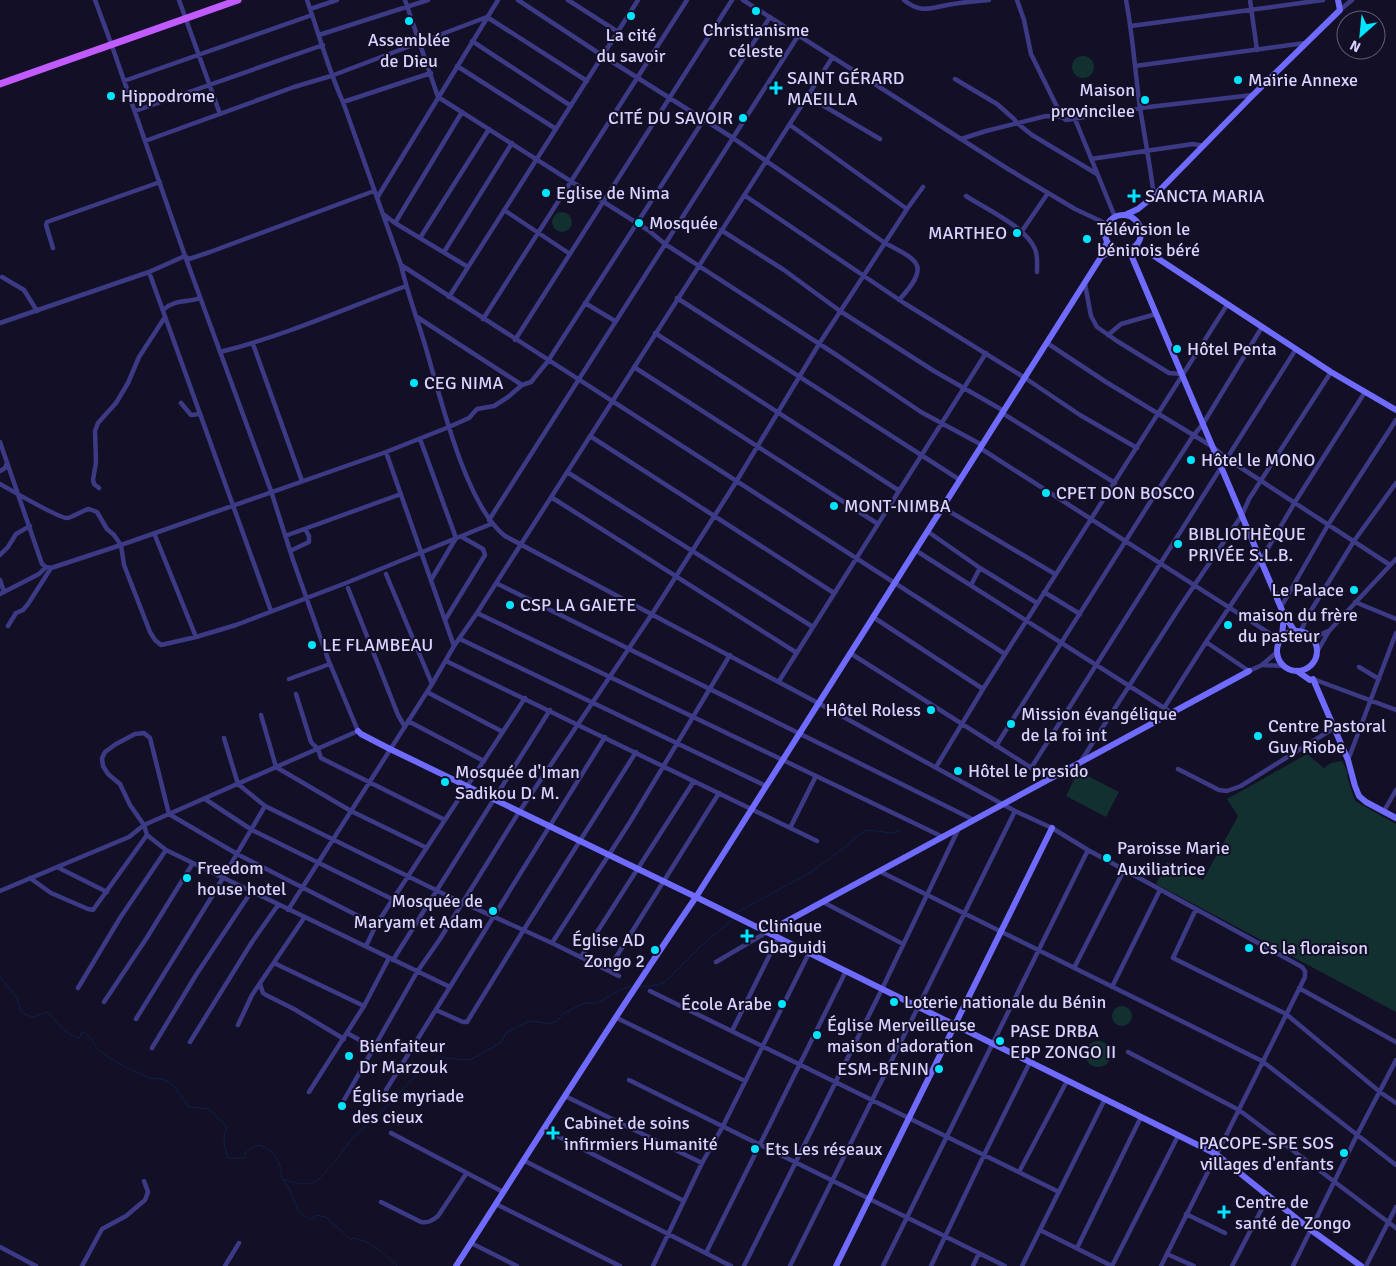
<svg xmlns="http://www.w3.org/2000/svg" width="1396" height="1266" viewBox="0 0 1396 1266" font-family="Signika,sans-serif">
	<rect width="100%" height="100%" fill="#130f26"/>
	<path fill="#12302f" d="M1072 67a11 11 0 1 1 22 0a11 11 0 1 1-22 0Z
		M552 222a10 10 0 1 1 20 0a10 10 0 1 1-20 0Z
		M1307,754l17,14 7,-5 11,-2 6,12 -1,3 8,25 41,23v188l-240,-128 11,-22 36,18 35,-64 -11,-17z
		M1078,771l41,21 -13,25 -40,-21z
		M1112 1016a10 10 0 1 1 20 0a10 10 0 1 1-20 0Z
		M1085 1054a13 13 0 1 1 26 0a13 13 0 1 1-26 0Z"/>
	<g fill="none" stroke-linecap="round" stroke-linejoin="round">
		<path stroke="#0c2248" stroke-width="1" d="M738,912l73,-40 33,-24 13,-12 10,-6 26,3 7,-3
			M0,977l17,21 4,13 3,3 9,3 13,-5c7,3 8,9 14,14 4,5 11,9 17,12l3,-1 2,-5c12,5 11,14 18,19 9,8 36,22 48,26 7,3 16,0 22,6 7,6 13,16 19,24l20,2 18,18c-5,12 -3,19 1,31h17v-5l8,-6 7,-2c15,8 17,11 22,27l-2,3 9,13 10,24 12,8 5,-5 10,2 24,22c14,-4 37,17 47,27
			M638,987l19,-2 8,-3 37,-37 30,-25
			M282,1179c15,4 23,9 37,0l19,-21 14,-20 34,-31 33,-35 10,-8 13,-6 26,2 10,-4 23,-14 6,-10 20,-10 7,-1 15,3 8,-3 6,-7 17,-9 6,-2h11l23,-13 11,-4"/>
		<path stroke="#3d3a85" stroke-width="4.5" d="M179,0l41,114
			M307,0c12,34 21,69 36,102l58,163c6,27 16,53 24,80 15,50 40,160 80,191l313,167 197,108 37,17 36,22 214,117 3,4v6l-144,289
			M405,0l33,97 210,133 17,14 170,110 86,58 61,33
			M518,0l85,56 130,82 152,105c34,18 46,22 14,57
			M568,0l50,32
			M743,0l265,169 67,40 32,15
			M904,0c18,15 28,7 49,4 11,-2 24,-3 36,-4
			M1017,0l7,20 7,34 31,63
			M1126,0c7,36 9,72 14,108 5,29 10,58 14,88
			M1250,0l7,50
			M310,9l27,-9
			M1340,10l12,-10
			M1131,26l192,-26
			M319,35l109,-35
			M472,41l99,65
			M457,66l99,63
			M1135,66l170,-23
			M955,79l42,25 17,15 3,4 15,12 65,39
			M124,81l188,-66
			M807,96l73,43
			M343,102l88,-29
			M135,111l188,-66
			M1075,119l40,98
			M790,125l117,84
			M961,139l25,-8 60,-15 16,1 4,3 74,-12 113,-13
			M145,141l149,-54 37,-11 156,-59 100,64
			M1091,159l102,-15 11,2
			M744,195l160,108 121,75 55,37 57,33
			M966,196c20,13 60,31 69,53 3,7 2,16 2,23
			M377,198l121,-198
			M504,210l66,44
			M383,214l12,9 73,44
			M395,223l67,-111
			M721,230l63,40 56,41 94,60 70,40
			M1022,231l26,-38
			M420,238l69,-109
			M53,248l-7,-23 1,-3 113,-40
			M444,252l68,-109
			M401,265l604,389
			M149,272l122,339
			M2,277l22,13 13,21
			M1085,284l6,32 6,11 20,14 52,32 13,1
			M449,297l189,-297
			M677,298l283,182
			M585,303l30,18
			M163,310c11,-11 25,-7 37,-12
			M417,317l105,68
			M483,319l204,-319
			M0,323l149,-51 36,-16 4,3 21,-7 164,-61
			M655,333l243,157
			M1108,335l13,-11 35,-10
			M515,340l217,-340
			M1047,343l59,39 107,65 13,11 164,107
			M253,344l49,137
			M220,352c64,-16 124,-43 186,-66
			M634,367l244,157
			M181,403l10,12 9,-1
			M1002,413l113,70
			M590,436l244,157
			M420,439l36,99 -25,42
			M0,442l42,122 4,3
			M980,448l300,192
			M386,452l68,194
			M0,471l5,-3 2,-5
			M567,472l246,155
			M0,484c11,6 60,35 67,34 5,0 16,-8 22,-9l8,3 10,17 7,6 7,10 3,20 26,67 5,8 6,5 35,-8 40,-12 110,-42 145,-59
			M99,488l-5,-4 -1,-4 3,-18 -1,-31 3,-8 18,-20 12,-20 11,-26 26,-40
			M551,497l246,156
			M942,507l113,67
			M489,520l309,-484
			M927,531l53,37 57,35
			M154,533l42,104
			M285,536l116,-42
			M915,550l257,163
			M290,551l19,-9v-6l-4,-7
			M0,555l8,-8 8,-13 14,-8
			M386,574l46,110
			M0,580l4,12
			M496,583l478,237
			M971,585l9,-17
			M348,588l50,127 7,12
			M1044,592l36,22
			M0,594l39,-20 7,-7 5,1 70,-23 265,-93 63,-25 20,-9 8,-9 17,-3 14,-9 14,-12 9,-3 17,-21 222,-344
			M1355,602l41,17
			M1281,607l47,-82 68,-105
			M477,613l466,224
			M873,617l110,72
			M445,620l40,-65 -2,-6 -21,-12
			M8,626l8,-13 7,-3 5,-6 23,-36
			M1301,631l6,-14 47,-76 42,-58
			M1313,638l15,-7
			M460,639l306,147
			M1206,642l43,29 13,-6 15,-13
			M1317,652l12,-21 67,-72
			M850,653l199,126
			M446,661l371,180
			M1263,665l21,1
			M1359,667l20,12
			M289,679l41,-15
			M1313,679l83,31
			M779,681l207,-328
			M427,692l76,40
			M296,694l15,48 7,7 3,9 124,62
			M1164,708l42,-66 55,-82 34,-58 70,-110
			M261,715l15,52 75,44 76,37
			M408,721l76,40
			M224,738l14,46 27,22 183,90 104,47 67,33
			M996,746l153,-242 44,-68 10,-12 59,-97
			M1348,760l48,-127
			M1081,761l100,-156 61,-90 7,-16 82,-127
			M936,767l47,-78 244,-384
			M1031,768l265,-419
			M1178,769l41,21 8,1 14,-5 93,-58
			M205,799l47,31 142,70
			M1384,811l12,-21
			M790,828l26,-52
			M59,868l48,24
			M879,871l383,190 134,104
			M30,878l21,15 37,16 5,1 54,-75
			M0,891l129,-54 15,-12 214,-94 -30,-72 -35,-99 -22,-69 -86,-235 -73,-210 -17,-46
			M823,902l80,42
			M1196,909l-23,49 113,56 94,78 16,11
			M288,910l144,-226 22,-38 23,-33 355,-555
			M376,925l-139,-71 -68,-40 -19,-76 -6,-5 -9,1 -19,10 -11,8 -3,6 1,8 5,8 12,10 10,21 14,20 3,10 19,15 284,137
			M552,943l78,-121 100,-167
			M366,946l10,-21 149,-227
			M581,957l113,-176
			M393,960l157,-250
			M716,962l51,-30
			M274,963l90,43
			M1074,968l50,-98
			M608,970l111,-177
			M260,984l3,9 3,2 28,14 50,30
			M1112,987l48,-97
			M78,988l42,-70 46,-68
			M1299,988l97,54
			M650,991l409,201
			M104,1002l42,-63 47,-76
			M436,1010l27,12h4l56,-91 113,-179
			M617,1018l128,63
			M136,1019l75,-121 54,-92
			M238,1025l14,-30 52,-77
			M732,1031l46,-93
			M347,1033l27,15
			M190,1042l62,-100 26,-37
			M152,1048l44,-73 55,-83
			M1128,1052l111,58 157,118
			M629,1080l376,186
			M386,1090l219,-353
			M309,1092l55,-86 25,-48
			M565,1096l137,67
			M340,1107l77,-135 23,-33 79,-127 133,-198 84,-132 83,-138 88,-135 16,-22
			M544,1129l140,72
			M391,1133l112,59
			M523,1160l208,106
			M1019,1172l48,-91
			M381,1202l40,20c7,1 11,-1 17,-6l28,-42
			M496,1204l124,62
			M1186,1214l39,19
			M1040,1230l72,36
			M471,1243l46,23
			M0,1247l36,19
			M1077,1248l64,-131
			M706,1253l140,-282
			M1167,1254l27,12
			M82,1266l20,-37 24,-13 19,-16 3,-8 -4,-11
			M225,1266l14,-23
			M653,1266l49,-103 21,-37 86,-173
			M744,1266l138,-277 76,-159
			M790,1266l225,-455
			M883,1266l205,-416
			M931,1266l53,-111 46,-93
			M973,1266l6,-13
			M1022,1266l83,-167
			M1112,1266l66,-130
			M1232,1266l37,-71
			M1293,1266l64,-131 39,-75
			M1366,1266l30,-59"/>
		<path stroke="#6f6bff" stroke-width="6" d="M1105 233a18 18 0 1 1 36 0a18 18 0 1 1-36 0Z
			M1125,215l13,-6 16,-13 99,-101 87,-85 -2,-10
			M1107,242l-6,15 13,-8
			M1134,248l14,4 183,120 65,38
			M1129,250l155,365 10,15
			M1277 651a20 20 0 1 1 40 0a20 20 0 1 1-40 0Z
			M1282,636l2,-21
			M1297,671l13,9 3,-1 35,81 7,26 4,10 7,6 30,16
			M358,731l3,3 29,15 306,148 520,257 95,76 50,36
			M767,932l482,-261
			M456,1266c79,-123 157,-248 240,-369l405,-640
			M836,1266l216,-438"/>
		<path stroke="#c25bff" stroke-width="7" d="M0,84l238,-84"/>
	</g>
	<g fill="#00e5ff" stroke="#130f26" stroke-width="2">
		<circle cx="756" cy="11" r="5"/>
		<circle cx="631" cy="16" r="5"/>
		<circle cx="409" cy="21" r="5"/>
		<circle cx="1238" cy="80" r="5"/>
		<path d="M773.5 80.5h5v5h5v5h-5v5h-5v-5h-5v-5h5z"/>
		<circle cx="111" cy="96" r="5"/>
		<circle cx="1145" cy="100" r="5"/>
		<circle cx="743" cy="118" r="5"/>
		<circle cx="546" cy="193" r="5"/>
		<path d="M1131.5 188.5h5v5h5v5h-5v5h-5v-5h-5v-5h5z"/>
		<circle cx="639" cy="223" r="5"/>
		<circle cx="1017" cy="233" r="5"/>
		<circle cx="1087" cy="239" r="5"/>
		<circle cx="1177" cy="349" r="5"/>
		<circle cx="414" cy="383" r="5"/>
		<circle cx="1191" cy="460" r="5"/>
		<circle cx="1046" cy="493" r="5"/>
		<circle cx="834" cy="506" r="5"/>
		<circle cx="1178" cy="544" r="5"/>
		<circle cx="1354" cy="590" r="5"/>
		<circle cx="510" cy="605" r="5"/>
		<circle cx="1228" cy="625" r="5"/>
		<circle cx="312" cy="645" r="5"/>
		<circle cx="931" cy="710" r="5"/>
		<circle cx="1011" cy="724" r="5"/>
		<circle cx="1258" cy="736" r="5"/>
		<circle cx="958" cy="771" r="5"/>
		<circle cx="445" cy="782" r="5"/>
		<circle cx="1107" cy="858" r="5"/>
		<circle cx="187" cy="878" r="5"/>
		<circle cx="493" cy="911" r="5"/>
		<path d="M744.5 928.5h5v5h5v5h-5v5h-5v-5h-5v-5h5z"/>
		<circle cx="1249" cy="948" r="5"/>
		<circle cx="655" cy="950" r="5"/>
		<circle cx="894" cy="1002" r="5"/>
		<circle cx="782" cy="1004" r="5"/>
		<circle cx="817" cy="1035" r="5"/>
		<circle cx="1000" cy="1041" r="5"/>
		<circle cx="349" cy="1056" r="5"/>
		<circle cx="939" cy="1069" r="5"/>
		<circle cx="342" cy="1106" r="5"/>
		<path d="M550.5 1125.5h5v5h5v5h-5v5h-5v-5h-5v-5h5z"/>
		<circle cx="755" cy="1149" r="5"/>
		<circle cx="1344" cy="1153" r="5"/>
		<path d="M1221.5 1204.5h5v5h5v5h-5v5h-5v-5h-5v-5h5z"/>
	</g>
	<g text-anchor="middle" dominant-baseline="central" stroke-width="4" stroke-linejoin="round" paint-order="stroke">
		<g font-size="18" fill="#d9d4ff" stroke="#130f26" text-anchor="start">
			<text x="756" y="30" text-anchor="middle">Christianisme<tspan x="756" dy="21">céleste</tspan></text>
			<text x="631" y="35" text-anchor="middle">La cité<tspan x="631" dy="21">du savoir</tspan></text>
			<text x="409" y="40" text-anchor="middle">Assemblée<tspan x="409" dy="21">de Dieu</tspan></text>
			<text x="787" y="78">SAINT GÉRARD<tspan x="787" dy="21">MAEILLA</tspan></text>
			<text x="1248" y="80">Mairie Annexe</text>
			<text x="1135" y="90" text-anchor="end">Maison<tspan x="1135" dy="21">provincilee</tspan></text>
			<text x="121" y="96">Hippodrome</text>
			<text x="733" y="118" text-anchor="end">CITÉ DU SAVOIR</text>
			<text x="556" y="193">Eglise de Nima</text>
			<text x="1145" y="196">SANCTA MARIA</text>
			<text x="649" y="223">Mosquée</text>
			<text x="1097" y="229">Télévision le<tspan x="1097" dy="21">béninois béré</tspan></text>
			<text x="1007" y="233" text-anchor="end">MARTHEO</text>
			<text x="1187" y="349">Hôtel Penta</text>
			<text x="424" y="383">CEG NIMA</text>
			<text x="1201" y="460">Hôtel le MONO</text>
			<text x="1056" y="493">CPET DON BOSCO</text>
			<text x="844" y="506">MONT-NIMBA</text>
			<text x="1188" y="534">BIBLIOTHÈQUE<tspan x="1188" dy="21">PRIVÉE S.L.B.</tspan></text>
			<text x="1344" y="590" text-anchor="end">Le Palace</text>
			<text x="520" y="605">CSP LA GAIETE</text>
			<text x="1238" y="615">maison du frère<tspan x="1238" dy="21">du pasteur</tspan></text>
			<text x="322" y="645">LE FLAMBEAU</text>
			<text x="921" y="710" text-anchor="end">Hôtel Roless</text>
			<text x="1021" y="714">Mission évangélique<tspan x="1021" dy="21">de la foi int</tspan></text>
			<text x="1268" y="726">Centre Pastoral<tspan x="1268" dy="21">Guy Riobe</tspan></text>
			<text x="968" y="771">Hôtel le presido</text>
			<text x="455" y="772">Mosquée d'Iman<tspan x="455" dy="21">Sadikou D. M.</tspan></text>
			<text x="1117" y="848">Paroisse Marie<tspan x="1117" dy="21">Auxiliatrice</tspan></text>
			<text x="197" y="868">Freedom<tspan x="197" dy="21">house hotel</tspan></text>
			<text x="483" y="901" text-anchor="end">Mosquée de<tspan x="483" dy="21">Maryam et Adam</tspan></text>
			<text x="758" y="926">Clinique<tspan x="758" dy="21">Gbaguidi</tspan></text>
			<text x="645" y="940" text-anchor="end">Église AD<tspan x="645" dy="21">Zongo 2</tspan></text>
			<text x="1259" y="948">Cs la floraison</text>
			<text x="904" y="1002">Loterie nationale du Bénin</text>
			<text x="772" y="1004" text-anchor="end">École Arabe</text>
			<text x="827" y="1025">Église Merveilleuse<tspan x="827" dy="21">maison d'adoration</tspan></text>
			<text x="1010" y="1031">PASE DRBA<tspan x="1010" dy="21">EPP ZONGO II</tspan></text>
			<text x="359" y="1046">Bienfaiteur<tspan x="359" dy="21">Dr Marzouk</tspan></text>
			<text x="929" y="1069" text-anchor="end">ESM-BENIN</text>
			<text x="352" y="1096">Église myriade<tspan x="352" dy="21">des cieux</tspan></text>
			<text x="564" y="1123">Cabinet de soins<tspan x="564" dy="21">infirmiers Humanité</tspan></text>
			<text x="1334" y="1143" text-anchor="end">PACOPE-SPE SOS<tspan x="1334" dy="21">villages d'enfants</tspan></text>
			<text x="765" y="1149">Ets Les réseaux</text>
			<text x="1235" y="1202">Centre de<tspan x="1235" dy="21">santé de Zongo</tspan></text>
		</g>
	</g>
	<g transform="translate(1361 35) rotate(207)"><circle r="24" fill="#130f26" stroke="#625e7d"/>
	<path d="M0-4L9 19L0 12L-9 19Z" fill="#00e5ff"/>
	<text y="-8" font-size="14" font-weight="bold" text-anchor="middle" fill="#d9d4ff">N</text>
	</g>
</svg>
